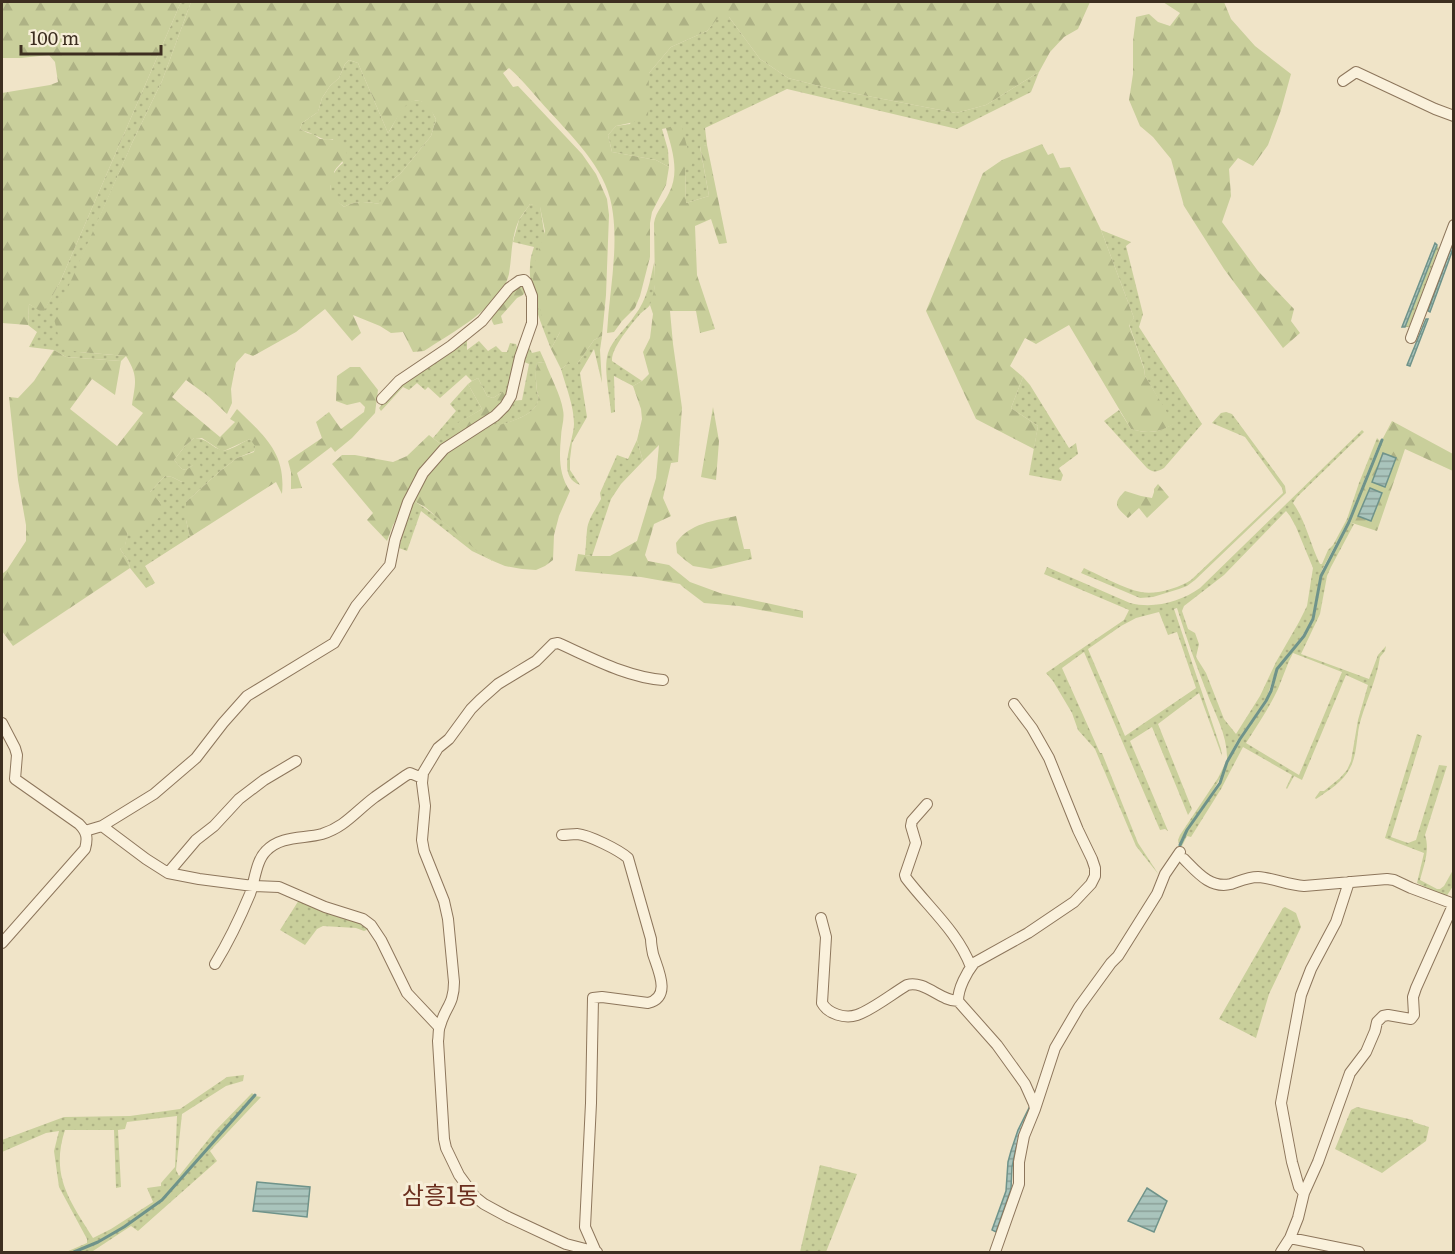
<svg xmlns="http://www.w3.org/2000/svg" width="1455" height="1254" viewBox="0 0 1455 1254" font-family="Literata,'Noto Sans KR',serif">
	<defs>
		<pattern id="grass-dots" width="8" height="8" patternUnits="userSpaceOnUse" patternTransform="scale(1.5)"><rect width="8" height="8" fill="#c9cf9b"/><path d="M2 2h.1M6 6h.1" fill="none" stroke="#aeb285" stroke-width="1.8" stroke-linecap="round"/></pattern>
		<pattern id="forest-firs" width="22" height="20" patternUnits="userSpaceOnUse" patternTransform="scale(1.5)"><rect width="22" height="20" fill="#c9cf9b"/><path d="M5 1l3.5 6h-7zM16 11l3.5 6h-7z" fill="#aeb285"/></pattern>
		<pattern id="water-rules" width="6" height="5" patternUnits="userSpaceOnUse" patternTransform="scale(1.5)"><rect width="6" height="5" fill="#a9c4bc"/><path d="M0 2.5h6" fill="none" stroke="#8ba098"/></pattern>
	</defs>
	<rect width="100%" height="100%" fill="#f0e4c8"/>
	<path fill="url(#grass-dots)" fill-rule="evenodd" d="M181,2h10l-29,79 -29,60 -78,178 24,33 47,4 -5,5 -55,-4 -12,-7 -25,-3 8,-15 -9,-7 1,-21 14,8 17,-30z
		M718,17h11l31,42 28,19 43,11 125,24 30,-8 53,-33 -8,20 -74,37 -170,-40 -82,39 2,17 -7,2 9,49 -23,7 -1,-34 -4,-44 -19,4 6,21 1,17 -13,-7 -44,-8 -4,-17 8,-9 14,-2 19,-51 22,-26 36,-16z
		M349,60l9,3 30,70c6,-8 9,-18 15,-26 6,-8 19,-9 26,-1 3,3 4,9 7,13l-5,17 -30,37 -12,10 -9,21c-15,-2 -22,-4 -36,3 -3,-3 -6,-4 -9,-7 -10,-12 -3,-29 8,-37l-10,-24c-9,2 -11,-1 -19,-4 -4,-3 -9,-3 -14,-6l2,-6 16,-11 4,-14 8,-12 9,-8 6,-14z
		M530,204l10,2 20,126 -9,17c-10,-26 -23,-55 -21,-83 0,-7 2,-13 4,-19l-21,-5 6,-22z
		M1101,230l30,12 -5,4 17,68 -4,13 63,97 -38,44c-7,4 -11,5 -17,0l-43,-47 15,-11 12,19c18,5 26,4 42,-5l-28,-48 -1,-8 -15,-44 5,-6z
		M1437,245l2,3 -30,79h-4z
		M654,263c1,12 3,31 -4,42 -2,3 -7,6 -10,9 -9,11 -29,34 -28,47l30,20 -9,5 -19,-10 1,36 -4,1c-1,-17 -8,-44 -3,-60 5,-15 19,-25 27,-38 12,-15 15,-34 19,-52z
		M602,336l-2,14 2,33 -8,-34 -14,24 7,44 -15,26 -2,16v11l10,15c-25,-9 -6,-44 -6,-61 0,-18 -8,-37 -13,-55l7,-5h9l17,-24z
		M467,340v10l12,-9 9,10 8,-5 6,6h5l3,-9 6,1 2,7 -11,46 -6,-4 -8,5 -6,-2 -9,-18 -6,3 -6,-6 -26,23 -12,-11 -3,3 -8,-7 -8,7 -6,-3 -22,24 -2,-3 17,-20z
		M528,345l4,8 8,-2 5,11 -8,1c-2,10 -1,19 0,28 1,4 2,7 1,10 -4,18 -42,24 -56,30l15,-12 14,-18 11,-1 7,-36 -7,-3z
		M1023,377l7,8 39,63 7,-5 2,11 -19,14 4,7 -2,6 -32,-6 9,-49 -27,-18z
		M468,384l14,25 -25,15 6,7 -21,14 -9,-7 23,-27 -6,-7z
		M1226,412l6,2 53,72 1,7 -91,87 -8,6 -8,3 -26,8 -13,1 -59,-25 3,-5c15,7 41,21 57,24 15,3 38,-4 50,-12l92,-87 -1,-5 -37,-51 -33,-14 9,-10z
		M1362,430l2,2 -67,65 -4,6c13,18 17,41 27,61h2l6,-14 5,-5 14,-26 12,-36 18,-45 3,3 -32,80 -26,49 -5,23 -5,27 -10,16 -25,32 -12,34 -8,10 -20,29 -10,19c1,-24 -12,-46 -20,-67 -11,-28 -21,-56 -30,-85l-3,1 47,140 1,7 -23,-63 -41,31 34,85 -4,6 -36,-88 -22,14 38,90 -3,-2 -5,1 -76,-178 -22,16 38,85h2l36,90 21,32 -23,-29 -41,-97 -17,-19 -6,-17 -19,-32 -7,-8 78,-53 5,-10 -85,-36 3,-7 83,36c24,6 50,-1 70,-15zM1286,511l4,5 6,11 17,41 -6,38 -8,16 -23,40 -16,34 -24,38 -12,-15 -18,-46 -10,-16 3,-13 -4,-11 -7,-4 -6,-18 2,-5 40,-31zM1159,612l9,23 9,-3 19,56 -71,48 -37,-87 33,-23 15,-8z
		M194,438c14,-1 20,14 33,12 8,-2 15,-8 23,-11l6,6 -2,6 -17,7 -18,14 -33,30v18l4,17 -45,29 10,17 -9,5 -16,-20 -2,-8 -8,-11 5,-4 3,-14 32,-29 -11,-9 16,-17 7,1 10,5 11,-17 -7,5 -4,-1 -8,-9 11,-14z
		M637,440l6,21 -22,23 -10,15 -19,57 -7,-1c1,-8 1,-16 2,-25 1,-11 9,-21 14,-31l-1,-6 17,-38 11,4z
		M412,500c29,17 53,42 81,61l-21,-10 -51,-40 -14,40 -8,-3z
		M1349,522l5,2 -23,43 -4,9 -7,38 -19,40 68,25 9,-24 8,-9 -1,5 -5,6c-3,21 -13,42 -19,62 -5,15 -3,35 -11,49 -7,14 -21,22 -34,31l-1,-1 5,-7h4l16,-13 7,-8 4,-9 7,-41 10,-35 -22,-10 -44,105 -8,-4 -7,13 -1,-1 6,-13 -49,-28 -22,42 -30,48 -4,-1 -5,10 -2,-1 8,-15 32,-46 7,-22 13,-22 27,-38 11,-33 26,-32 10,-17 8,-44zM1293,653l49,19 -43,103 -53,-32c11,-17 23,-35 32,-54 5,-12 9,-25 15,-36z
		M1417,734l5,2 -31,101 17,6 8,-3 23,-75 8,1 -22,69c5,15 -1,30 -5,45l17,9h3l4,-3 9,-16v16l-7,11 -29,-14 7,-30 -39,-15z
		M1226,762c-9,32 -33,52 -47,82l-1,-4 2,-5 38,-57z
		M299,900l58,19 12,10 -5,2 -8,-3 -33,-2 -6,3 -12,16 -25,-15z
		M1285,907l11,6 5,14 -32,67 -13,44 -37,-19 64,-111z
		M244,1075l-1,6 -17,5 -44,28 -6,56 3,6 36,-45 37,-38 2,2 -93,105 -37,26 -26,15 -25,11h-7l21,-9v-4l-28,-52 -5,-36 5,-20 -13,2 -44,19v-12l62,-23 66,-1 50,-7 47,-32zM177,1116l-2,51 -14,16v3l-14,2 6,14 -42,27 -18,9c-23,-37 -43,-62 -28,-108h49l2,58 5,-1 -3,-57 7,-1 2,-7z
		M255,1096l6,1 -51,54 7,10 -79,70 -7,-5 -38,25 -5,1 -10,-1 15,-6 31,-18 38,-26z
		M1357,1107l56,13v2l16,5 -3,14 -44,32 -47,-24 16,-39z
		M820,1165l37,9 -31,78h-26z"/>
	<path fill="url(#forest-firs)" fill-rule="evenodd" d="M2,2h179l-121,280 -17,31 -14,-9 -1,21 -26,-2v-230l48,-8 8,-3 -3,-20 -6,-7 -28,3h-19z
		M191,2h899l-12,27 -14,8 -14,15 -11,20 -53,33 -30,8 -125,-24 -43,-11 -28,-19 -31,-42 -11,1 -11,13 -36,16 -22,26 -1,46 -32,7 -8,9 4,17 44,8 13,7 -3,18 -14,27 -2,11v34l-10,39 -5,12 -13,13 -8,11 -7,1c2,-39 11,-79 6,-119 -4,-42 -36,-72 -64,-103 -13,-14 -25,-30 -40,-43l-6,5 10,14 5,-1 64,68 14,20 11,25 2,16 -3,80 -4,41 -8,4 -17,24h-9l-7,5 -10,-20 9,-17 -16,-8 -11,-43 1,-16 11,-34 -5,-24 -10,-3c-3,5 -8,10 -11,16 -8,17 -7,36 -10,54 -7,32 -59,60 -85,77l-11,1 -10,-20 -12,1 -11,-7 -27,-11 8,18 -9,8 -27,-32 -29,23 -43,24 -8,-3 -9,10 -5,26 1,14 -5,11 -19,-18 -22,-16 -14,17 48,40 15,-15 -5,-3 7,-10c27,27 49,43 45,85l-6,-12 -86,55 -4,-17v-18l33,-30 18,-14 17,-6 1,-6 -5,-7 -24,11h-6l-18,-12h-8l-9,8 -11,14 8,9 4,1 7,-5 7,-1 2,8 -13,9 -7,1 -10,-5 -7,-1 -15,16 10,10 4,6 -4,9 -23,17 -9,-2 -3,14 -5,3 8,11 2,8 -117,78 -11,-15v-57l5,-4 19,-29v-16l-8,-45 -9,-83 9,1 16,-17 20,-31 12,7 55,4 -6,34 -23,-16 -22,30 47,37 26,-33 -11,-8c3,-22 7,-28 -6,-49l-47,-4 -14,-3 -5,-7 -6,-23 79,-178 29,-60zM349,60l9,3 30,70 15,-25c16,-16 25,-4 33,11l-5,17 -30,37 -12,10 -8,10 -1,11c-15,-2 -22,-4 -36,3 -7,-6 -13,-11 -14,-21l6,-7 -2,-7c3,-6 9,-10 13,-16l-1,-9 -6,-7 -20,-1 -7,-5 -5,-1 -8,-4 2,-6 16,-11 4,-14 8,-12 9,-8 6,-14z
		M1163,2h61l7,17 24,27 36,28 -10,36 -13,35 -15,21 -15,-8 -9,11 2,27 -9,26 36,49 36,38 -3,12 9,12 -17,15 -59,-79 -40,-63 -13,-47 -18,-22 -13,-11 -11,-26 4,-26v-33l3,-24 13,-3 9,8 12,4 10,-13z
		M681,124l11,41 -7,4 1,34 23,-7 -9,-50 7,-1 20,98 -8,1 -8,-25 -16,7 2,49 18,54 -15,4 -4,-22h-26l3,33 9,64 -4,54 -7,1 -8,35 8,18 -17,8 -9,31 3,6 21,4 21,17 30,11 83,18v7l-64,-12 -35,-3 -21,-16 -3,-3 -39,-7 -66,-6 3,-17 14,2h18l27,-15 19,-63 3,-33 -16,16 -6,-21 5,-21 -1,-10 -8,-23 9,-5 7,-7 -6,-22 7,-14 3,-24 -3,-9 5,-18 -1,-64c2,-12 10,-19 15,-30 11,-21 3,-44 -3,-65z
		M1042,144l6,11 5,-2 7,15 10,-1 31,63 33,88 -5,7 15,44 1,7 29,48c-17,9 -25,10 -43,5l-62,-104 -33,19 -11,-6 -15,28 13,11 -12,31 27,18 -4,23 -58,-30 -50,-108 57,-138 19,-13z
		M523,282l4,6 -4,7 -6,3 -16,18 2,7 -9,2c-2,-4 -3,-5 -2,-9 1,-8 23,-29 31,-34z
		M545,362c5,14 16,33 18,48 2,9 -2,18 -2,27 -2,20 -2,38 9,54l-11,25 -5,19 -1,25 -8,6 -9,4 -14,-1 -17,-3 -12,-5 -18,-12 -50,-42 -13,-7c8,-17 16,-34 32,-46 12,-9 26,-17 39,-24 15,-6 52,-11 55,-30 1,-3 0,-6 -1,-9 -1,-10 -2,-19 0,-28z
		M350,367h10l18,23 -3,23 -23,25 -17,14 -4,-5 -34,26 5,15 -11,1v-17l-3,-11 34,-23 -6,-16 13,-10 12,17 23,-17 1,-5 -5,-5 -13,3 -11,-4 1,-25z
		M478,378l9,18 6,2 11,-7 3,6 -9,13 -35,21 -7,-7 26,-15 -14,-25 4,-3z
		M713,407l6,34 -3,39 -15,-3z
		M1392,421l61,33v17l-48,-22 -28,82 -28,-9 33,-82z
		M429,435l13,10 -49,80 -6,16 -20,-21 6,-7 -41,-49 10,-9h13l38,7 14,-6z
		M1158,484l11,13 -22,21 -8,-10 -11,10c-12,-11 -16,-14 -3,-27l16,5 11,2 2,-6v-3z
		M736,516l8,33h6l2,10 -41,10 -18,-3 -8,-6 -8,-7 -1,-10c14,-20 37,-22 60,-27z"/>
	<path fill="url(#water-rules)" stroke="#6f938a" stroke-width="1.5" d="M1453,242v7l-23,63 -2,-1z
		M1435,243l2,2 -32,82h-3z
		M1426,319h2l-18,47 -3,-1z
		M1383,453l13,5 -11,29 -13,-5z
		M1370,488l12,5 -11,28 -13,-5z
		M1029,1108l1,3 -14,37 -4,19 -1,22 -15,43 -4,-2 14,-39 2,-29 3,-11 7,-21z
		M257,1182l53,5 -3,30 -54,-6z
		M1147,1188l20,13 -13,31 -26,-11z"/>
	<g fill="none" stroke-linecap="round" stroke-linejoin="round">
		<path stroke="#6f938a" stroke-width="3" d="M1180,845l7,-15 33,-47 7,-21 13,-23 26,-38 5,-10 6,-22 27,-33 9,-17 8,-43 28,-54 33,-82
			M74,1252l24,-10 26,-15 38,-27 93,-105"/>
		<g stroke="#8d765c" stroke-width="12">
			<path id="minor" d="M1343,81l13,-9 79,37 19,7
				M1411,338l43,-113
				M2,723l13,25 2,7 -2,24 64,45c8,8 9,14 6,25l-83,94
				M927,804l-15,17 -1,5 5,17 -11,32 1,3c22,29 52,54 65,89
				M102,826l44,33 22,14 31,6 54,7 26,1 46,20 38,12 8,6 10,15 26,53 32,34
				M85,831l17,-5 52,-32 42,-36 27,-35 24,-27 87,-53 22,-37 34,-41 5,-25 13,-38 15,-29 21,-24 51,-33 10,-10 6,-10 9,-39 12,-34v-27l-5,-13 -3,-3 -5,1 -10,7 -27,33 -31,25 -52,35 -17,18
				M562,835c5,0 10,-1 15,-1 12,1 42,16 51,24l23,81c0,5 1,10 2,15 5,16 19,43 -5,49l-46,-6 -9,1 -2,105 -6,124 11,25
				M1184,859c13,13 26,30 47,25 9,-3 17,-7 27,-7 15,1 30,8 46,9l83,-7 7,1 17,8 43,16
				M168,873l28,-33 18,-14 25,-27 25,-19 32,-19
				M821,918l5,19 -4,66c6,11 23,16 35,12 15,-5 35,-21 50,-30 18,-5 33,16 51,16l39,44 18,25 10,14 9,20 1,5 -11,27 -5,26v22l-24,68
				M215,964c14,-23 25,-46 35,-70 5,-14 6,-33 16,-43 15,-16 38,-12 56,-17 23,-7 34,-23 53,-37 10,-7 20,-14 30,-21l5,-3 12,5
				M958,1001c0,-13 9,-29 16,-38l54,-30 46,-31 17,-18 4,-8v-8l-3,-9 -14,-29 -29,-72 -17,-30 -18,-24
				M1035,1109l20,-61 24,-41 32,-44 7,-7 39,-62 8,-20 15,-22
				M1304,1193l-5,-6 -7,-25 -11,-59 20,-108 10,-26 25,-47 13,-40
				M1290,1238l69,14
				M597,1252l-31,-8 -58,-27 -24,-13 -9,-7 -16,-22 -13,-27 -2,-9 -6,-98c1,-5 0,-11 2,-15 5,-19 14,-21 14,-44l-6,-63 -4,-18 -20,-50 -2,-11 3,-34 -3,-23 1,-10 15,-25 11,-9 22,-30 9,-9 18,-16 38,-23 17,-17 5,-1c34,15 68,34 105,37
				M1281,1252l9,-14 8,-20 6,-25 14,-31 32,-89 16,-21 9,-21 2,-9 6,-6 5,-1 23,4 3,-4 -1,-18 3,-9 38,-85"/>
		</g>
		<use href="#minor" stroke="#faf1dc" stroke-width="10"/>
	</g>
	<g text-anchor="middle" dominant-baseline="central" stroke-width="6" stroke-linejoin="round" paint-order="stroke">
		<g font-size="24" fill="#6b2e1e" stroke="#f7eed8">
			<text x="440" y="1193">삼흥1동</text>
		</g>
	</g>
	<rect width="1455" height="1254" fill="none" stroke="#3d2e20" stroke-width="6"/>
	<path d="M21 45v9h140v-9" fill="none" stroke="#3d2e20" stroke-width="3"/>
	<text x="30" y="45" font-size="18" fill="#3d2e20" stroke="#f7eed8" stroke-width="4.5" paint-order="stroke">100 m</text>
</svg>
